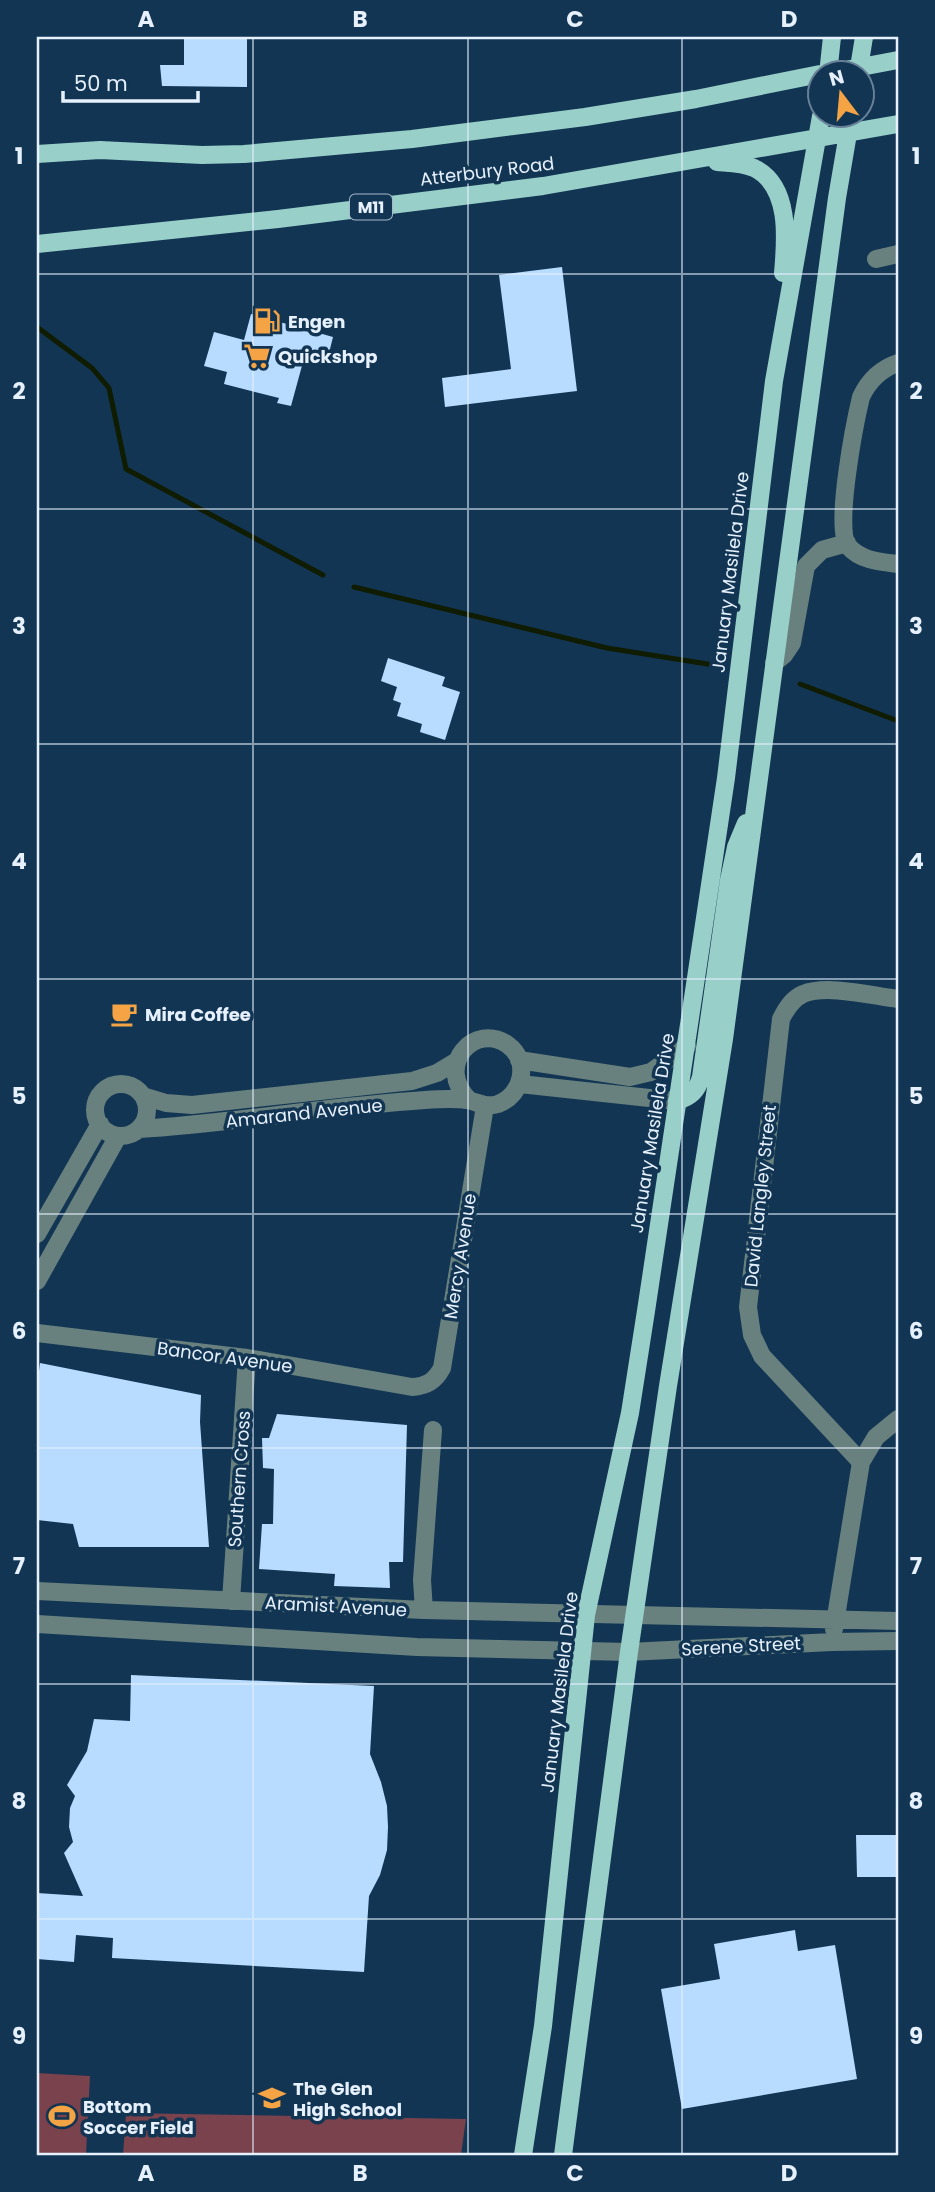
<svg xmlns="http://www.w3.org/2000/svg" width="935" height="2192" viewBox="0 0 935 2192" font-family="Poppins,sans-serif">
	<rect width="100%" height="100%" fill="#123553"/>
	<path fill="#79424d" d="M37,2073l53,3 -4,79h-49z
		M126,2113l340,6 -5,36h-338z"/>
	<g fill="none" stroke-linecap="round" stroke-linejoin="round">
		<path stroke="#101c00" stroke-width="5" d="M37,327l55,41 17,20 17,81 197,106
			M354,587l253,61 113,18
			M800,684l98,37"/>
	</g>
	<path fill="#b8dcff" d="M184,37h63v50l-85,-1 -2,-21h24z
		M562,267l15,124 -132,16 -3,-29 69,-9 -12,-94z
		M251,314l82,23 -5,20 -22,-6 -15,55 -14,-3 2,-5 -55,-14 3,-12 -23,-6 10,-34 30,8z
		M388,658l57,19 -3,9 18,6 -15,48 -25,-8 2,-8 -25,-8 4,-13 -8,-3 4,-13 -16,-6z
		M40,1363l161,32 -1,27 9,125h-130l-6,-23 -36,-4v-132z
		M277,1414l130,11 -4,137h-14l1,26 -56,-2 1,-12 -76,-5 3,-45h11l1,-55 -11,-1 -1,-30h7z
		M131,1675l243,11 -4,68 11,28 6,24 1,21 -1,23 -7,25 -11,21 -5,76 -252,-14 1,-20 -37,-3 -2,27 -37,-3v-66l46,3 -19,-43 9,-11 -4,-15 1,-19 5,-12 -8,-11 20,-34 7,-32 36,2z
		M856,1835h42v42h-41z
		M795,1930l3,21 37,-6 22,134 -175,30 -21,-120 59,-10 -6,-35z"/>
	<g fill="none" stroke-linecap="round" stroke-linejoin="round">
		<path stroke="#68817e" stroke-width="18" d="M876,259l22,-5
			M898,363c-18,6 -29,17 -37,34 -6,25 -27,132 -13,149 13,15 33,16 50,18
			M774,663l10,-8 8,-12 14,-77 16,-16 25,-7
			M519,1060l111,17 21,-5 36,-26
			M520,1084l157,17
			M95 1110a26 26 0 1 1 52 0a26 26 0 1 1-52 0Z
			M143,1096l23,7 26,2 220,-24 25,-8 20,-12
			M139,1129c96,-6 190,-23 286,-29 13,-1 29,-2 42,0 11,2 19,8 31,4 25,-9 32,-43 10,-59 -33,-24 -74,21 -39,55
			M37,1234l63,-110
			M37,1281l81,-145
			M37,1333l210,25 165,29c15,-1 23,-6 30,-19l43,-262
			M861,1462l-99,-106 -10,-21 -4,-28 33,-288c5,-10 11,-20 22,-25 25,-10 69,2 95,5
			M37,1591l387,19 474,11
			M231,1601l16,-243
			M424,1610l-2,-30 11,-150
			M37,1624l380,23 212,5 203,-10 66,-1
			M834,1629l27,-167 15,-25 22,-18"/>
		<path stroke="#99cfc9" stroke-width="18" d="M824,74l74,-14
			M828,74l4,-37
			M858,74l6,-37
			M37,154l63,-4 102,5 42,-1 168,-15 173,-22 111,-18 124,-25
			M717,162c12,1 26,1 37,6 37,18 32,72 29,105
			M37,244l241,-25 265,-33 355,-62
			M677,1101c14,-4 20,-10 24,-24l28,-197 7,-33 10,-24
			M523,2155l20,-129 43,-411 44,-202 16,-102 80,-533 48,-397 47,-265
			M563,2155l66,-503 39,-266 56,-347 113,-841 14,-82"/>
	</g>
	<path fill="none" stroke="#e6f1fd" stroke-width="2" stroke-opacity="0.55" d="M253,37v2118M468,37v2118M682,37v2118M37,274h861M37,509h861M37,744h861M37,979h861M37,1214h861M37,1448h861M37,1684h861M37,1919h861"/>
	<defs>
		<g id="fuel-bare" transform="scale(2.1)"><path d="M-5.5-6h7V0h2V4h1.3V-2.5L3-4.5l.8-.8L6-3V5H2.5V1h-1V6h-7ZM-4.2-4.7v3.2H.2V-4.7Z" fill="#f4a444" stroke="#123553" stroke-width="2.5" paint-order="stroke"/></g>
		<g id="supermarket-bare" transform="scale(2.1)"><path d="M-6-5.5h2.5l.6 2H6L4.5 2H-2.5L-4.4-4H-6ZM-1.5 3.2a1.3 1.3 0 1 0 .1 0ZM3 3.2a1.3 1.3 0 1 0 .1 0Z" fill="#f4a444" stroke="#123553" stroke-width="2.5" paint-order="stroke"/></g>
		<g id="cafe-bare" transform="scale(2.1)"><path d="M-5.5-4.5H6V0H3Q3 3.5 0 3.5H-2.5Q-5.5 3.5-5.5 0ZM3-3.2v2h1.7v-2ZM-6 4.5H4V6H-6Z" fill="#f4a444" stroke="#123553" stroke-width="2.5" paint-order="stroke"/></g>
		<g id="school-bare" transform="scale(2.1)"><path d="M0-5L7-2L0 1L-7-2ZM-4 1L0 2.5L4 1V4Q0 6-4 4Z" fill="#f4a444" stroke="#123553" stroke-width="2.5" paint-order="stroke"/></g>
		<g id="stadium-bare" transform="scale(2.1)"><path d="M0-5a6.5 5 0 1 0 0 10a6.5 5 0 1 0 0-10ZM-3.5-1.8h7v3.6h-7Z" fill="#f4a444" stroke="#123553" stroke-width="2.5" paint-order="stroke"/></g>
	</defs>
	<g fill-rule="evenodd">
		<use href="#fuel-bare" x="267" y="321"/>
		<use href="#supermarket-bare" x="257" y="356"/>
		<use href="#cafe-bare" x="124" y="1014"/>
		<use href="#school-bare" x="272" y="2098"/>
		<use href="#stadium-bare" x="62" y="2116"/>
	</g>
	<g text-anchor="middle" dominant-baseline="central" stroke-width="7" stroke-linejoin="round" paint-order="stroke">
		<rect fill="#123553" stroke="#a6b9ca" stroke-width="2" x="350" y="194.5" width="42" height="25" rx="5"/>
		<g font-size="16" font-weight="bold" fill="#e6f1fd">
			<text x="371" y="207">M11</text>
		</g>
		<g font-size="18" fill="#e6f1fd" stroke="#123553">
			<text transform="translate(487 171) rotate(-7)">Atterbury Road</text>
			<text transform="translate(730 572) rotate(-83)">January Masilela Drive</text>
			<text transform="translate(304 1113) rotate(-6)">Amarand Avenue</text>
			<text transform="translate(652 1133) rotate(-81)">January Masilela Drive</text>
			<text transform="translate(760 1196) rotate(-84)">David Langley Street</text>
			<text transform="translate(460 1256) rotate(-81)">Mercy Avenue</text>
			<text transform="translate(225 1357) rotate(8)">Bancor Avenue</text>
			<text transform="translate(239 1479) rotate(-86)">Southern Cross</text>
			<text transform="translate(336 1606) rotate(3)">Aramist Avenue</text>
			<text transform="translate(741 1646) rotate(-3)">Serene Street</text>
			<text transform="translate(559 1692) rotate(-83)">January Masilela Drive</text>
		</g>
		<g font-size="18" font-weight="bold" fill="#e6f1fd" stroke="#123553" text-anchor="start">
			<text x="288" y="321">Engen</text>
			<text x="278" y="356">Quickshop</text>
			<text x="145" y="1014">Mira Coffee</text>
			<text x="293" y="2088">The Glen<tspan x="293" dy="21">High School</tspan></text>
			<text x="83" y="2106">Bottom<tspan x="83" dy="21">Soccer Field</tspan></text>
		</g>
	</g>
	<rect width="935" height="2192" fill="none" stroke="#123553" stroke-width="77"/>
	<g transform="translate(841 94) rotate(344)"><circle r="33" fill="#123553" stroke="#678097" stroke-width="2"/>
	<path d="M0-5L12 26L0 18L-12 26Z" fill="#f4a444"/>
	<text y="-10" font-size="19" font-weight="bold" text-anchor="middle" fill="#e6f1fd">N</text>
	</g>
	<path d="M63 91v10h135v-10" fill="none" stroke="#e6f1fd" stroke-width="3.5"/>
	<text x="74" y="91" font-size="21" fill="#e6f1fd" stroke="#123553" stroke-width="5" paint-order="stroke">50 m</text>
	<rect x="38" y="38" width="859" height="2116" fill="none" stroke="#e6f1fd" stroke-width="2.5"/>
	<g font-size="23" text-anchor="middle" font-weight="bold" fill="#e6f1fd">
		<text x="146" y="27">A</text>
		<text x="360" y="27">B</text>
		<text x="575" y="27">C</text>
		<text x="789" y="27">D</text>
		<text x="19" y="164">1</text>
		<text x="916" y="164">1</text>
		<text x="19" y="399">2</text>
		<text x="916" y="399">2</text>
		<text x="19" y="634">3</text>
		<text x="916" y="634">3</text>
		<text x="19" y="869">4</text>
		<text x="916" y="869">4</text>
		<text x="19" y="1104">5</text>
		<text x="916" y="1104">5</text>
		<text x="19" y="1339">6</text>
		<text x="916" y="1339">6</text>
		<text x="19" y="1574">7</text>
		<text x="916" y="1574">7</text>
		<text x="19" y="1809">8</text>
		<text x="916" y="1809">8</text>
		<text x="19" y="2044">9</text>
		<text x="916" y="2044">9</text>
		<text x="146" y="2181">A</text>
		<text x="360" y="2181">B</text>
		<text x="575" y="2181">C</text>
		<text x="789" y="2181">D</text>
	</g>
</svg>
